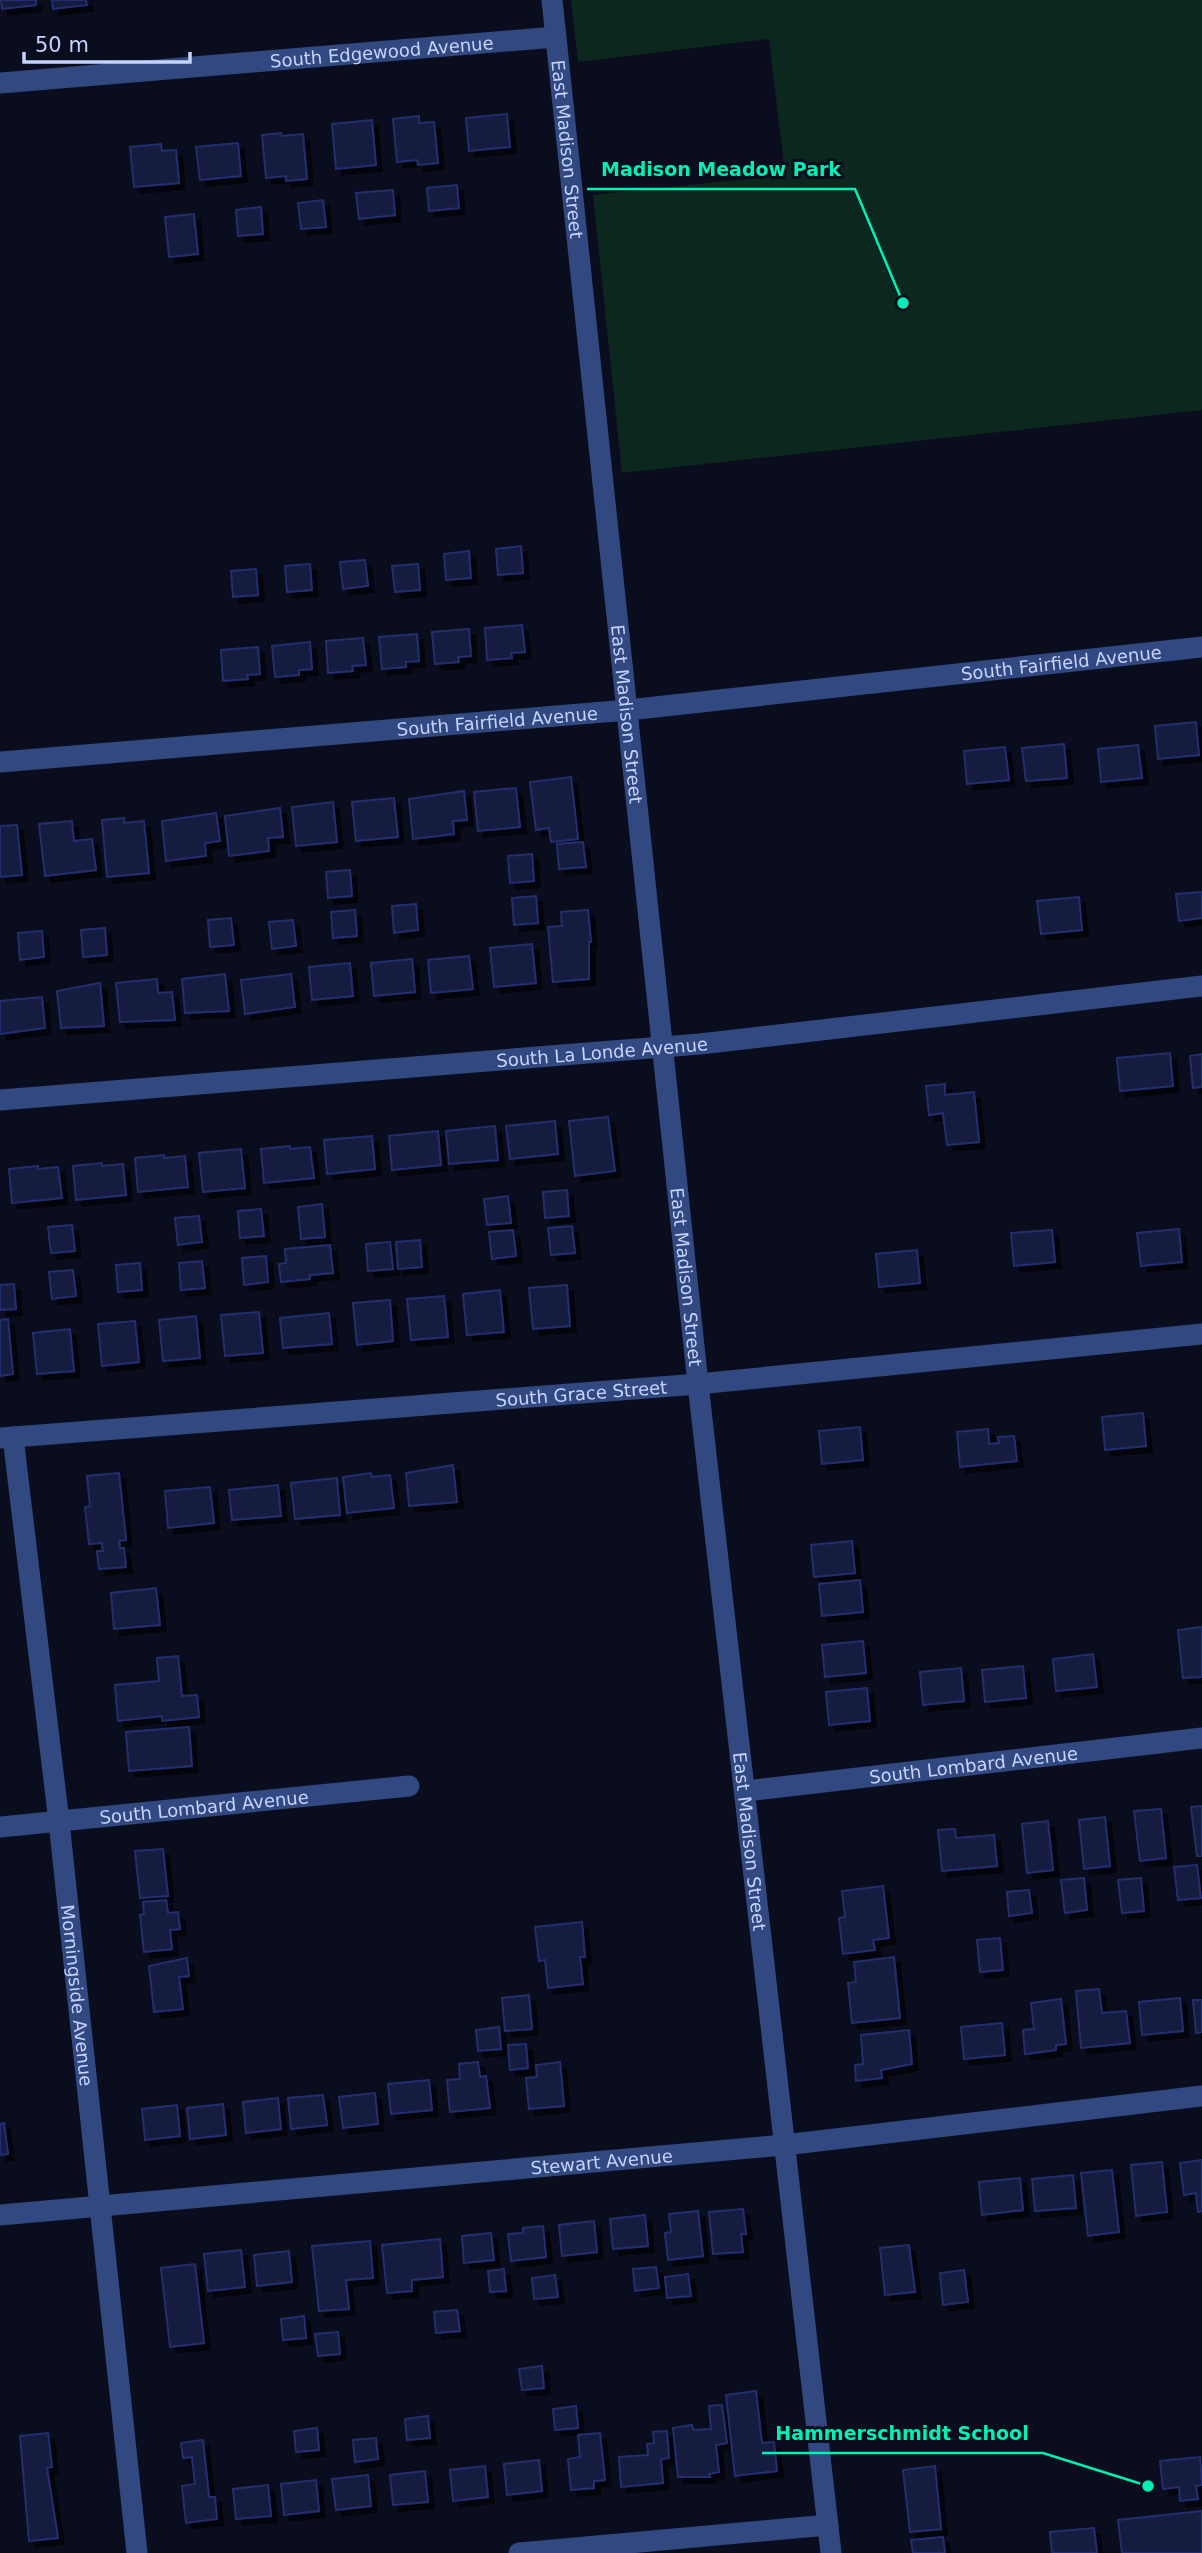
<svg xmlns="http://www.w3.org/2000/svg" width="1202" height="2553" viewBox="0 0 1202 2553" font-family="'DejaVu Sans',sans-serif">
	<defs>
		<filter id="shadow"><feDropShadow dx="6" dy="6" stdDeviation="0" flood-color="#0009"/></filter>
	</defs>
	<rect width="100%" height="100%" fill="#0a0d1d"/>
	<path fill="#0c271d" d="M571,0h631v410l-580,63 -29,-278 192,-20 -16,-136 -191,23z"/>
	<path fill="#141b3f" stroke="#242f6d" stroke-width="2" filter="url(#shadow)" d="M1,0h35v5l-34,4z
		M52,0h34l1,5 -34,4z
		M507,114l3,33 -41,4 -3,-33z
		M419,116v7l15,-1 4,41 -20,2 -1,-5 -20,2 -4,-43z
		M372,120l4,45 -40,4 -4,-45z
		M281,133l1,3 21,-2 4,45 -21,2v-5l-20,2 -4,-43z
		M238,143l3,33 -41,4 -4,-33z
		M161,144l1,7 14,-1 3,33 -45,4 -4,-40z
		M457,185l2,23 -30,3 -2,-23z
		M393,190l2,25 -36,4 -3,-26z
		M323,200l3,27 -25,2 -3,-26z
		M261,207l2,27 -25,2 -2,-26z
		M194,214l4,40 -29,3 -4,-40z
		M521,546l2,27 -25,2 -2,-26z
		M469,551l2,27 -25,2 -2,-26z
		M365,560l3,26 -25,3 -3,-27z
		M310,564l2,26 -25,2 -2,-26z
		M418,564l2,26 -25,2 -3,-26z
		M256,569l2,26 -25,2 -2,-26z
		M522,625l3,27 -14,1 1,5 -25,2 -2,-32z
		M469,629l2,27 -13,1 1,5 -24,2 -3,-32z
		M417,634l2,27 -13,1v5l-24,2 -3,-32z
		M363,638l3,27 -14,1 1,5 -25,2 -2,-32z
		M310,642l2,27 -13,1v5l-24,2 -3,-31z
		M258,647l2,27 -13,1 1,4 -25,2 -2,-31z
		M1196,722l3,33 -41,4 -3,-33z
		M1064,744l3,34 -41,3 -4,-33z
		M1138,745l4,33 -41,4 -3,-33z
		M1005,747l4,33 -42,4 -3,-33z
		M571,777l7,62 -27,3 -2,-14 -13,2 -6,-48z
		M516,788l4,39 -42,4 -4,-39z
		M464,791l3,29 -14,1 1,13 -41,5 -4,-40z
		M394,798l4,39 -42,4 -4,-39z
		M333,802l4,40 -41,4 -4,-39z
		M280,808l3,29 -15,1 1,13 -40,5 -4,-40z
		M216,813l4,28 -15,2 1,13 -40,5 -4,-40z
		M124,818v5l20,-2 5,52 -42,4 -5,-57z
		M72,821l2,20 18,-2 4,31 -51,6 -6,-52z
		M17,825l5,50 -22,2v-51z
		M583,842l3,25 -27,2 -2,-25z
		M532,854l2,27 -24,2 -2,-27z
		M350,870l2,26 -24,2 -2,-26z
		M1202,892v26l-23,3 -3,-27z
		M536,896l2,27 -24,2 -2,-27z
		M1079,897l3,33 -41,4 -4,-33z
		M416,904l2,26 -24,3 -2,-27z
		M355,910l2,26 -24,2 -2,-26z
		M588,910l3,32h-2v37l-36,3 -5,-55 14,-1 -1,-14z
		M231,918l3,27 -24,2 -2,-27z
		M293,920l3,26 -24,3 -3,-27z
		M105,928l2,27 -24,2 -2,-27z
		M42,931l2,26 -24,3 -2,-27z
		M532,944l4,39 -42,4 -4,-39z
		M469,956l4,33 -42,4 -3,-33z
		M412,959l3,33 -41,4 -3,-33z
		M350,963l3,33 -41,4 -3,-33z
		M225,974l4,37 -44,2 -3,-34z
		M291,974l4,33 -50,7 -4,-34z
		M157,979l1,14 14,-1 3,28 -55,2 -4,-39z
		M100,983l4,43 -43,2 -4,-37z
		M42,997l3,31 -45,6v-33z
		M1170,1053l3,33 -53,5 -3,-33z
		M1202,1054v33l-9,1 -3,-32z
		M945,1084v11l29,-3 5,50 -32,3 -4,-32 -14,2 -3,-29z
		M608,1117l7,54 -40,5 -6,-55z
		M555,1121l3,33 -48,5 -4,-33z
		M495,1126l3,34 -49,4 -3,-33z
		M438,1131l3,34 -49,5 -3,-34z
		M372,1136l3,33 -48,5 -3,-34z
		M290,1146v3l20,-2 4,31 -50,5 -3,-34z
		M241,1149l4,39 -42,4 -4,-39z
		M164,1155v3l21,-2 3,31 -50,5 -3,-34z
		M102,1163v3l21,-2 3,31 -50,5 -3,-34z
		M38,1166v3l20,-2 4,31 -50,5 -3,-34z
		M567,1190l2,26 -24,2 -2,-26z
		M508,1196l3,27 -24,2 -3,-26z
		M322,1204l3,33 -24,2 -3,-32z
		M261,1209l3,27 -24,2 -2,-27z
		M199,1216l3,26 -24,3 -3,-27z
		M72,1225l3,26 -24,2 -3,-26z
		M572,1226l3,27 -24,2 -3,-27z
		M1179,1229l3,33 -41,4 -4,-33z
		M513,1230l3,26 -24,3 -3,-27z
		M1052,1230l3,32 -41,4 -3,-33z
		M420,1240l2,27 -24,2 -2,-27z
		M390,1242l3,27 -25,2 -2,-27z
		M330,1245l3,28 -23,2v4l-29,3 -2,-18 7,-1 -1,-14z
		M917,1250l3,33 -41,4 -3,-33z
		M266,1256l2,26 -24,3 -2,-27z
		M202,1261l3,27 -24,2 -2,-27z
		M140,1263l2,27 -24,2 -2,-27z
		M73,1270l3,26 -24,3 -3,-27z
		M14,1284l2,25 -16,1v-25z
		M567,1285l3,41 -37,3 -4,-41z
		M500,1290l4,42 -37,3 -4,-41z
		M444,1296l4,41 -37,3 -4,-41z
		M390,1300l3,41 -36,4 -4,-42z
		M259,1312l4,41 -38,3 -4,-41z
		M329,1313l3,31 -49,4 -3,-30z
		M196,1316l4,42 -37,3 -4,-41z
		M8,1319l5,55 -13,2v-56z
		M135,1321l4,41 -37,4 -4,-42z
		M70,1329l4,42 -37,3 -4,-41z
		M1143,1413l3,33 -41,4 -3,-33z
		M860,1427l3,33 -41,4 -3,-33z
		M988,1429l1,15 10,-1 -1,-6 16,-1 3,25 -57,6 -3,-35z
		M453,1465l4,37 -48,4 -3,-33z
		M119,1473l7,67 -7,1 1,7h4l2,19 -27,2 -2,-18h6l-1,-8 -13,1 -4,-37 5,-1 -3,-30z
		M371,1473l1,4 18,-2 4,33 -47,5 -4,-36z
		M337,1478l3,37 -45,4 -4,-36z
		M278,1485l3,31 -49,4 -3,-30z
		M210,1487l4,36 -46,5 -3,-37z
		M852,1541l3,32 -41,4 -3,-32z
		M860,1580l3,32 -41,4 -3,-32z
		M156,1588l4,37 -46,4 -3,-36z
		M1202,1627v50l-19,1 -5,-48z
		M863,1641l3,32 -41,4 -3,-32z
		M1093,1654l4,33 -41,4 -3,-32z
		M178,1656l4,40 15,-1 2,22 -37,4v-5l-44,5 -3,-36 44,-4 -2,-23z
		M1023,1666l3,32 -41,4 -3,-32z
		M961,1668l3,33 -41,4 -3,-33z
		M867,1688l3,33 -41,4 -3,-33z
		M189,1727l3,39 -63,5 -3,-39z
		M1202,1806v50h-5l-6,-49z
		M1161,1809l5,49 -26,3 -6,-50z
		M1105,1817l5,49 -26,3 -5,-49z
		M1048,1821l5,49 -26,3 -5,-49z
		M955,1829l1,9 38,-3 3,31 -55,5 -4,-41z
		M163,1849l5,47 -28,2 -5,-47z
		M1197,1865l4,33 -23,2 -4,-33z
		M1084,1878l3,32 -22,3 -4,-33z
		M1141,1878l3,33 -22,2 -4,-33z
		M883,1886l6,52 -16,2 2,10 -32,4 -4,-36 6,-1 -3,-26z
		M1029,1890l3,23 -23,3 -2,-24z
		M166,1900l2,13 10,-1 2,17 -10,1 2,19 -28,3 -4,-37 4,-1 -1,-12z
		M582,1922l3,35h-5l3,27 -35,4 -3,-28 -6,1 -4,-34z
		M1000,1938l3,32 -23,2 -3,-32z
		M894,1957l6,61 -48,5 -4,-40 8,-1 -2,-20z
		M187,1958l2,18 -10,1 4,32 -29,3 -5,-46z
		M1099,1989l3,24 24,-2 4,32 -49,5 -5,-57z
		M529,1995l3,34 -27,2 -3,-33z
		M1180,1998l3,33 -41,4 -3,-33z
		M1061,1999l5,45 -10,1v5l-31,4 -2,-24 11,-1 -3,-26z
		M1193,2000h9v32l-6,1z
		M1002,2023l3,32 -41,4 -3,-32z
		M499,2027l2,22 -23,2 -2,-21z
		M909,2030l3,34 -31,6 1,8 -26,3 -1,-16 8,-1 -2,-29z
		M526,2044l2,24 -18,2 -2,-25z
		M478,2062l2,15 6,-1 4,32 -40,4 -3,-32 13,-1 -1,-15z
		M560,2062l4,44 -35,3 -3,-31 11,-1 -1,-12z
		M429,2080l3,30 -41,4 -3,-30z
		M375,2093l3,31 -35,4 -4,-31z
		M323,2095l4,30 -36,4 -3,-31z
		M278,2098l3,31 -35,4 -3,-31z
		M223,2104l3,31 -36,4 -3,-31z
		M177,2105l3,31 -35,4 -3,-31z
		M4,2123l4,31 -8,1v-31z
		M1202,2160v51l-4,1 -2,-19 -12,2 -4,-32z
		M1162,2162l5,50 -31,4 -5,-51z
		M1112,2170l7,62 -31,4 -7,-63z
		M1073,2175l3,33 -41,3 -3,-32z
		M1020,2178l3,32 -41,5 -3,-33z
		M743,2209l3,25h-5l2,18 -30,2 -4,-42z
		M698,2211l5,45 -35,4 -3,-27 6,-1 -2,-18z
		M645,2215l3,31 -35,3 -3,-30z
		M594,2221l3,31 -35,4 -3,-31z
		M543,2226l3,31 -35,4 -3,-27 15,-1v-5z
		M491,2233l3,27 -30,3 -2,-27z
		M440,2239l3,38 -31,3v11l-25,2 -5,-48z
		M370,2241l3,37 -27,2 3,29 -30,2 -7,-65z
		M909,2245l6,47 -30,3 -5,-47z
		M241,2250l4,37 -37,4 -4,-37z
		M289,2251l3,31 -35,4 -3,-31z
		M195,2264l9,79 -34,4 -9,-79z
		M656,2267l3,21 -24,3 -2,-22z
		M504,2269l2,22 -16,1 -2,-21z
		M964,2270l4,32 -25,3 -3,-32z
		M688,2274l3,22 -24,2 -2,-21z
		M555,2275l3,22 -24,2 -2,-21z
		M457,2310l3,21 -24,2 -2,-21z
		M304,2316l2,22 -23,2 -2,-21z
		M338,2332l2,22 -22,2 -3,-22z
		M542,2366l2,22 -22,2 -3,-21z
		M756,2391l6,52 12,-1 3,29 -42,5 -9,-81z
		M722,2405l5,38 -11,2 3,27 -10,2 1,3h-32l-5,-49 19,-3 1,5 18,-1 -2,-23z
		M576,2406l2,22 -23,2 -2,-21z
		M428,2416l2,22 -23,2 -2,-21z
		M317,2428l2,22 -23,2 -2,-21z
		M667,2431l2,27 -8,1 2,24 -42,4 -2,-30 29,-2 -1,-11 7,-1 -1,-11z
		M48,2433l4,34 -5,1 11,70 -29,3 -9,-105z
		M600,2433l5,47 -11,1v7l-23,2 -3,-31 12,-2 -2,-22z
		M376,2438l2,21 -23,3 -2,-22z
		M203,2440l6,57h6l2,22 -31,4 -4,-37 13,-2 -3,-27 -9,1 -2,-15z
		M1200,2457l2,28 -6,1 2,13 -18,2 -1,-14 -16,2 -3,-28z
		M539,2460l3,31 -35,4 -3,-31z
		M485,2466l3,31 -35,4 -3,-31z
		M935,2466l6,63 -31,3 -7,-62z
		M425,2471l3,31 -35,3 -3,-30z
		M368,2475l3,31 -35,4 -4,-31z
		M316,2480l3,31 -35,4 -3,-31z
		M268,2485l3,31 -35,3 -3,-30z
		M1202,2511v42h-80l-4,-33z
		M1094,2528l3,25h-45l-2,-21z
		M943,2537l2,16h-32l-2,-13z"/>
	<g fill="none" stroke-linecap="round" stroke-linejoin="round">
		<g stroke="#314980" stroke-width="21">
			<path id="s1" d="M552,0l146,1384 133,1169"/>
			<path id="s2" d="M0,83l556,-46"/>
			<path id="s3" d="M0,762l628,-52 574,-63"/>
			<path id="s4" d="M0,1100l700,-56 502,-58"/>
			<path id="s5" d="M13,1437l46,385 78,731"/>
			<path id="s6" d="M0,1438l698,-54 504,-50"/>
			<path id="s7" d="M746,1791l456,-53"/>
			<path id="s8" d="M0,1827l409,-41"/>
			<path id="s9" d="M0,2215l784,-70 418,-49"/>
			<path d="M519,2553l309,-28"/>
		</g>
	</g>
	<g text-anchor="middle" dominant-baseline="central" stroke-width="6" stroke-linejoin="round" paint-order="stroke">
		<g font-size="18" fill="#c6d3ff" stroke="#0a0d1d">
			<text stroke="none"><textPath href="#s2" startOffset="383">South Edgewood Avenue</textPath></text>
			<text stroke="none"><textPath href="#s1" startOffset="150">East Madison Street</textPath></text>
			<text stroke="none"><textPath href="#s3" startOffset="1066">South Fairfield Avenue</textPath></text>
			<text stroke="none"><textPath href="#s1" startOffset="718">East Madison Street</textPath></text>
			<text stroke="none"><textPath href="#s3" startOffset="499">South Fairfield Avenue</textPath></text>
			<text stroke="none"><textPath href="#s4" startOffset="604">South La Londe Avenue</textPath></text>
			<text stroke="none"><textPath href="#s1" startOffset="1284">East Madison Street</textPath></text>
			<text stroke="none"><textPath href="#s6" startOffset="583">South Grace Street</textPath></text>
			<text stroke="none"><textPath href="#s7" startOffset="229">South Lombard Avenue</textPath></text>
			<text stroke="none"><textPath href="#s8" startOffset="205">South Lombard Avenue</textPath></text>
			<text stroke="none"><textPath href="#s1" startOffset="1852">East Madison Street</textPath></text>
			<text stroke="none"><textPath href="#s5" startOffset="562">Morningside Avenue</textPath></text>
			<text stroke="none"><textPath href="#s9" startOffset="604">Stewart Avenue</textPath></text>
		</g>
	</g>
	<path fill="none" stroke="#00f1b5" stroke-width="2.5" d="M903 303L855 189H587M1148 2486L1043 2453H762"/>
	<g fill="#00f1b5" stroke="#0a0d1d" stroke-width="2.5">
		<circle cx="903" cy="303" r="7"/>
		<circle cx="1148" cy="2486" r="7"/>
	</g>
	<g font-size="19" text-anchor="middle" font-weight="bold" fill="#00f1b5" stroke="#0a0d1d" stroke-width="6" stroke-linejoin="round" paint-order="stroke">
		<text x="721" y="176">Madison Meadow Park</text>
		<text x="902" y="2440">Hammerschmidt School</text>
	</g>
	<path d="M24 52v10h166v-10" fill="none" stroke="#c6d3ff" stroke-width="3.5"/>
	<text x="35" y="52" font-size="21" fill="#c6d3ff" stroke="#0a0d1d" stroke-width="5" paint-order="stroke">50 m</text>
</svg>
